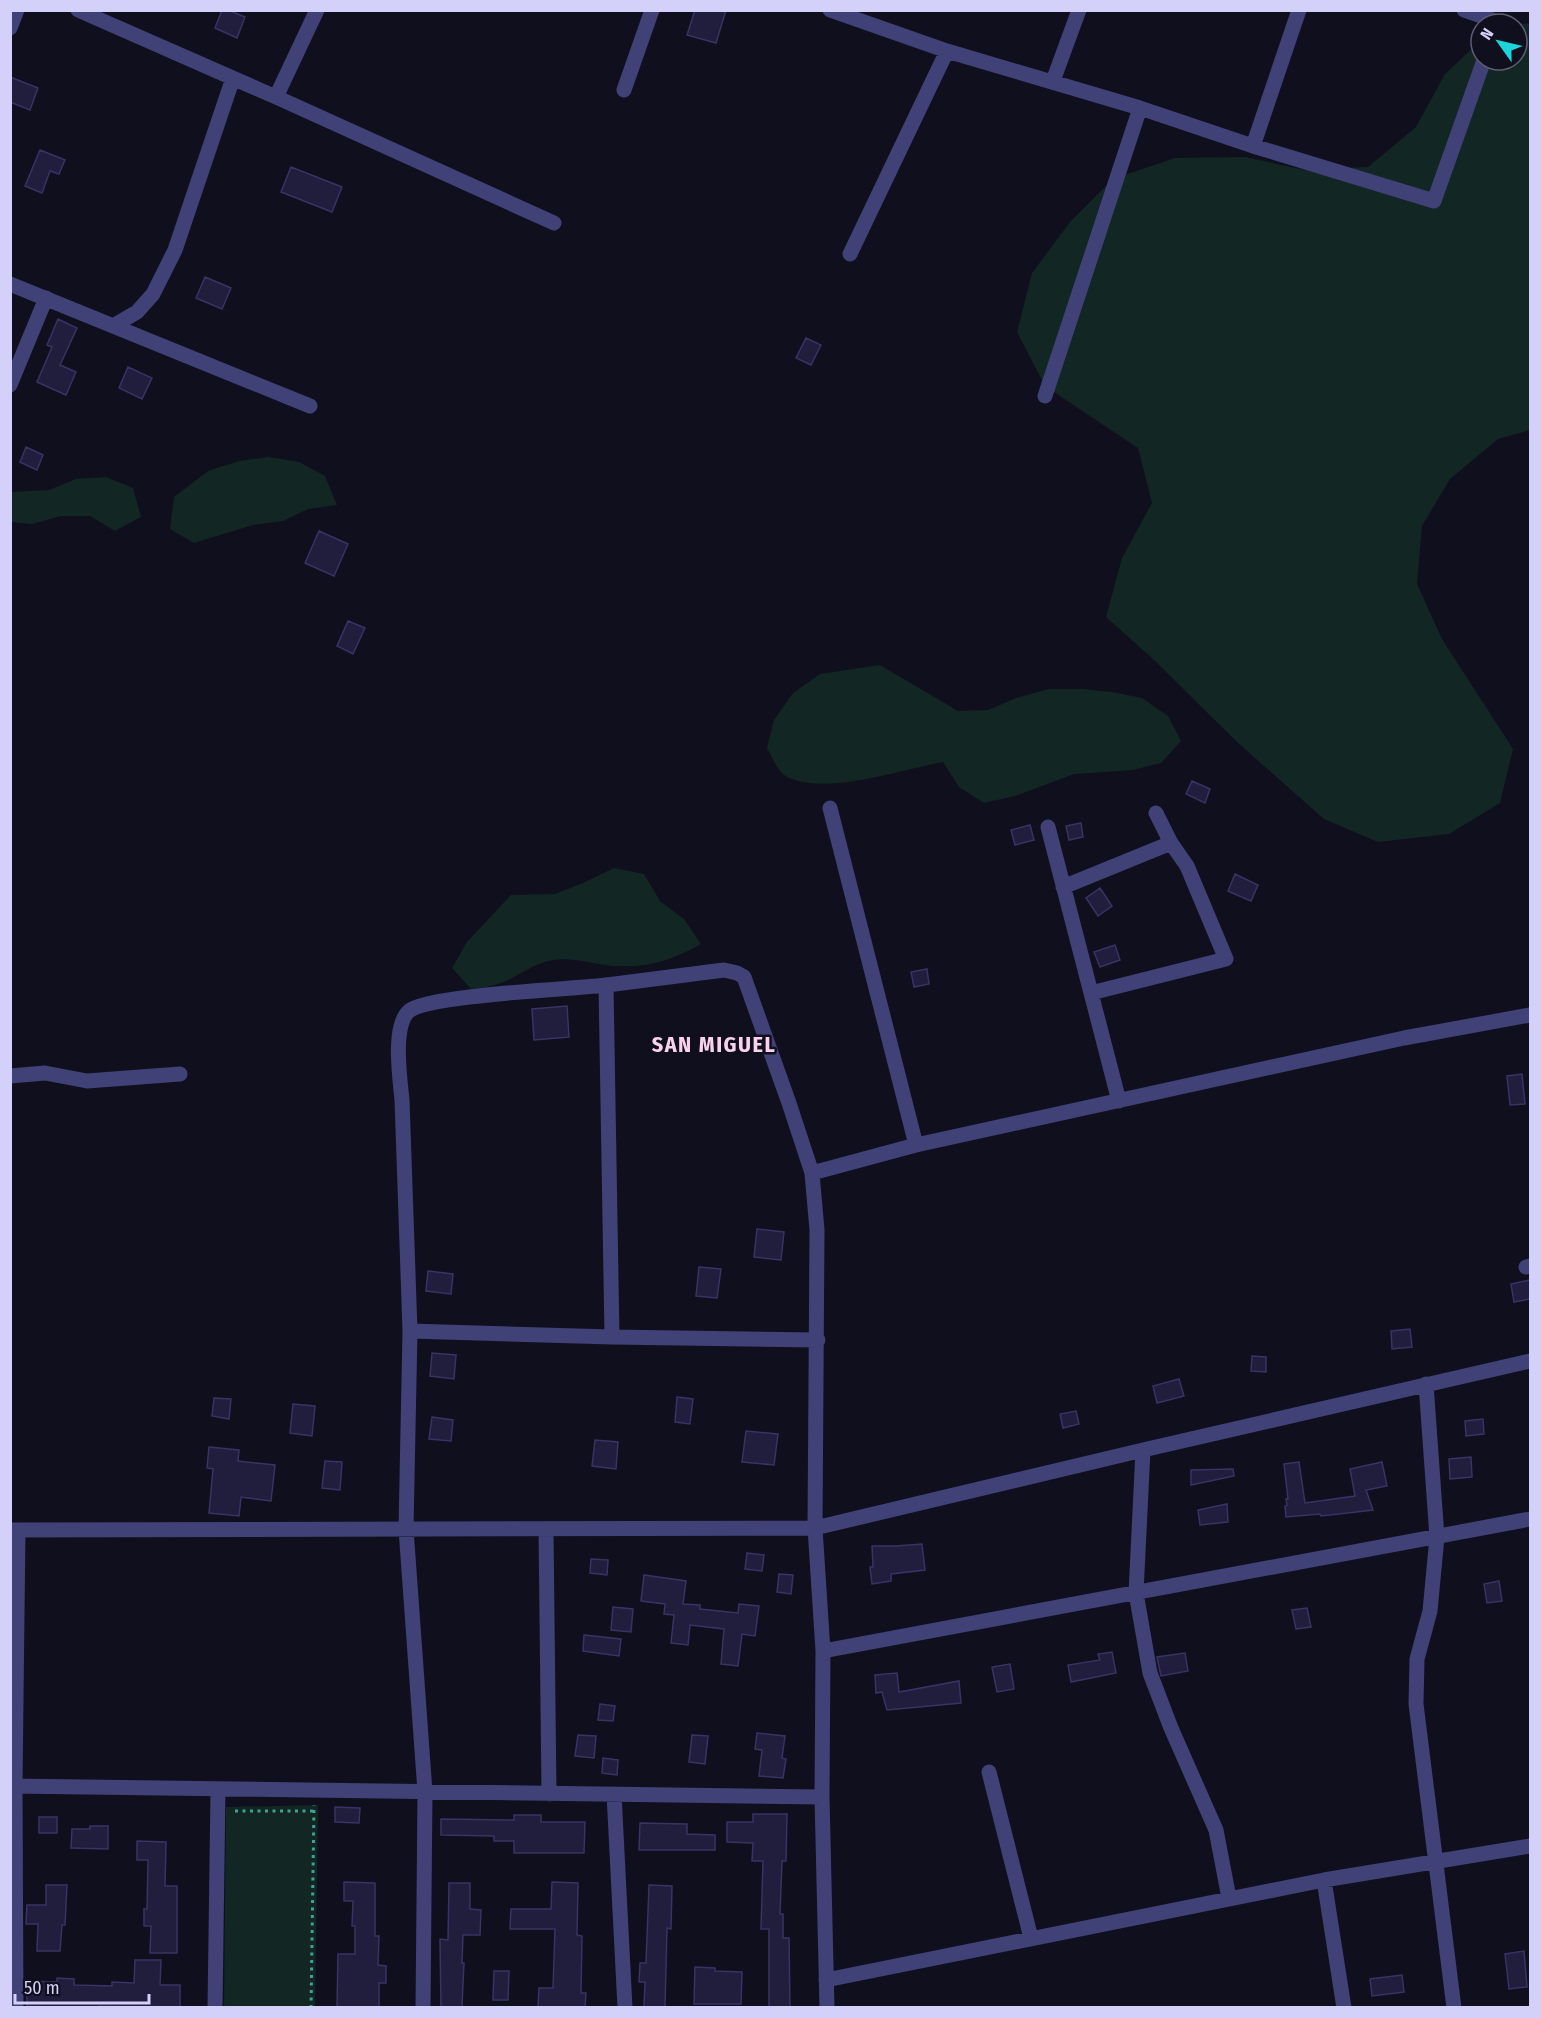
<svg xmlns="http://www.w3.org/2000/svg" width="1541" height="2018" viewBox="0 0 1541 2018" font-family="'Fira Sans Condensed',sans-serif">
	<rect width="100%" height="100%" fill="#100f1d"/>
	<path fill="#122624" d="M1530,23v407l-32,9 -48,40 -28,47 -5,58 25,55 71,110 -13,54 -51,31 -71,8 -54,-23 -86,-76 -85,-84 -47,-42 16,-59 30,-55 -14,-55 -93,-62 -28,-54 15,-59 38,-51 43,-43 62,-21 70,-1 60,13 63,-3 48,-40 29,-53 36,-34v20h36v-35z
		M269,457l30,5 26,14 12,29 -29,4 -25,12 -30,4 -59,18 -24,-14 4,-32 34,-26 31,-10z
		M106,477l27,11 8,29 -26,14 -25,-15h-29l-29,8 -21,-2v-30l38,-2 27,-11z
		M880,665l78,46 30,-1 28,-12 33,-9h33l30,3 30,6 26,18 13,25 -20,22 -28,7 -59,4 -59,22 -31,7 -25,-16 -16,-25c-40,7 -123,36 -159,13 -7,-5 -13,-20 -17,-27l7,-28 19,-27 27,-19z
		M614,868l30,6 16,27 24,18 17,25c-30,17 -53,24 -88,22 -20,-2 -40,-9 -60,-6 -20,3 -36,18 -55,24 -8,3 -18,4 -27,5l-19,-21 15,-26 44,-47 44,-1 28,-11z
		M318,1805l-3,202h-91l2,-200z"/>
	<path fill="#211d3c" stroke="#393265" stroke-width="1.5" d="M222,10h6l17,7 -8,21 -22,-10z
		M695,10h31l-10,33 -29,-8z
		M10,77l28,11 -8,22 -20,-8z
		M40,150l25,10 -6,14 -9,-3 -8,22 -17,-7z
		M291,167l51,20 -10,25 -51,-20z
		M205,277l26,11 -9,21 -26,-11z
		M58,319l19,9 -17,37 16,7 -10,23 -29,-13 15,-35 -5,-2z
		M806,338l15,7 -10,20 -15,-7z
		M128,367l24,11 -10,21 -23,-11z
		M26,447l17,8 -6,15 -17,-8z
		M319,531l29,13 -14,32 -29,-13z
		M348,621l17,7 -12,26 -16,-8z
		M1192,781l18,8 -5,14 -19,-9z
		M1081,823l2,14 -14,3 -3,-14z
		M1030,825l4,15 -19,5 -4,-15z
		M1235,874l23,11 -7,16 -23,-10z
		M1100,888l12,18 -14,10 -12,-18z
		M1115,945l5,15 -20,7 -6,-15z
		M927,969l2,15 -15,3 -3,-15z
		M567,1006l2,31 -35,3 -2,-31z
		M1522,1074l3,30 -15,1 -3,-29z
		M757,1229l27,3 -3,28 -27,-3z
		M699,1267l22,2 -4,29 -21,-2z
		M428,1271l25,3 -2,20 -25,-3z
		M1530,1280v19l-16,3 -3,-18z
		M1410,1329l2,18 -20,2 -1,-18z
		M432,1353l24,2 -2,24 -24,-3z
		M1252,1356l14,1v15l-15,-1z
		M1179,1379l5,17 -27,7 -4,-17z
		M677,1397l16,2 -3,25 -15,-2z
		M214,1398l17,1 -2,20 -17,-3z
		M293,1404l22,2 -3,30 -22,-3z
		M1076,1411l3,13 -16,4 -3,-14z
		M432,1417l21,3 -2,21 -22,-2z
		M1483,1419l1,15 -18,2 -1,-15z
		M746,1431l32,3 -4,31 -32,-3z
		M595,1440l23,2 -2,27 -24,-3z
		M209,1447l30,3 -1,11 37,4 -4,36 -30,-4 -2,19 -30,-3 4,-44 -6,-1z
		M1471,1457l1,20 -22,2 -1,-20z
		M325,1461l17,1 -2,28 -18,-2z
		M1299,1462l6,41 50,-7 -5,-27 32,-7 5,24 -21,4 7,20 -52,6 -1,-2 -34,3 -1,-11 2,-1 -1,-6h2l-4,-35z
		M1233,1469l1,7 -43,9v-15z
		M1227,1504l1,18 -28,3 -2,-15z
		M922,1544l3,26 -34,4v7l-19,3 -2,-17h3l-1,-21h24z
		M747,1553l17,2 -2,16 -17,-2z
		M591,1559l17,1 -1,15 -17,-2z
		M779,1574l14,1 -2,19 -14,-2z
		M644,1575l42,6 -3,23 17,1v4l38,4 1,-9 20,2 -4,30 -13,-2 -4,32 -17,-2 3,-35 -34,-4 -2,20 -17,-2 3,-28 -10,-1 1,-10 -24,-3z
		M1499,1581l3,20 -15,2 -3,-19z
		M613,1607l20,2 -2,23 -20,-2z
		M1307,1608l4,19 -15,2 -4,-19z
		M584,1635l37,4 -2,17 -36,-5z
		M1112,1652l4,21 -45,9 -3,-17 32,-5 -2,-6z
		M1185,1653l3,18 -27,5 -4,-19z
		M1010,1664l4,25 -17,3 -5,-25z
		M897,1673l2,19 60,-11 2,22 -74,7 -5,-18 -6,1 -1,-18z
		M600,1704l15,2 -2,15 -15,-1z
		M757,1733l28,3 -3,22 4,1 -3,19 -24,-2 3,-26 -7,-1z
		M578,1735l18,1 -2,22 -19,-2z
		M692,1735l16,1 -3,28 -16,-2z
		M603,1758l15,2 -1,15 -15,-2z
		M335,1807l25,1 -1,15 -24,-1z
		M753,1814h34l-1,47h-4l-2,53h3v24h6l1,69h-21v-78h-8l2,-68h-11l1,-18 -26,-1v-20h26z
		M514,1815h27v7h44l-1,31h-70v-12h-20v-5l-53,-1v-16l73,1z
		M39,1817h18v16h-18z
		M640,1823l47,1v10l28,1v15h-76z
		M90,1826h18v23l-37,-1 1,-19h18z
		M137,1841l29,1 -1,44h12v67h-27l1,-27h-7v-17h3l1,-49h-11z
		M344,1882l31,1v53h4l-1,29 8,1v17h-7v24h-42l1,-53h17v-28h-3l1,-25h-9z
		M552,1882l26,1 -1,52 5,1 -1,57h5l-1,14h-47l1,-19h14l2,-59h-45l1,-20h40z
		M449,1883h21v26l11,1 -1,25h-17l-1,28h2l-2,44h-21l-1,-68 8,1z
		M46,1885h21l-2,40h-3l-2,26h-23l1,-27h-12l1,-19h19z
		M649,1885l23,1 -1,43 -4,-1 -2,79h-21l1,-25h-6l1,-19h6z
		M1524,1951l3,36 -18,2 -4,-35z
		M135,1960h26l-1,25h20v22l-81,-1v1h-43l-29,-1v-25l30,1v-4l17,1v6l38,1v-4l22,1z
		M695,1967l20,1v3l27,1 -1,32h-47z
		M494,1971h15l-1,29h-15z
		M1402,1975l2,17 -32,4 -2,-17z"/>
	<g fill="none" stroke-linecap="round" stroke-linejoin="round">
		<path stroke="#3ca295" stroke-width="3" stroke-dasharray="3 4.5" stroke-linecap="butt" d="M235,1811h79
			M311,2008l3,-203"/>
		<path stroke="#3f4177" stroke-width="15" d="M78,10l198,87 278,126
			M830,10l117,41 193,57 113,38 181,55 50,-141
			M1464,10l34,12
			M10,28l7,-18
			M1053,81l26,-71
			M624,90l28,-80
			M276,97l41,-87
			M1253,146l46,-136
			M850,254l97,-203
			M10,284l300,122
			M113,326l24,-14 16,-18 22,-44 58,-172
			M10,385l36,-87
			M1045,396l95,-288
			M830,808l86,337
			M1048,827l71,274
			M1063,887l108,-44
			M606,985l6,352
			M1091,993l135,-34 -39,-93 -16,-23 -15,-30
			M10,1076l35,-3 42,8 93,-7
			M812,1173l104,-28 488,-107 126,-23
			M1526,1267l4,-1
			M410,1331l202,6 206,3
			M1426,1384l11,153 -7,74 -13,48 -1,45 38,304
			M1143,1450l-7,143 14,80 21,55 45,102 13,68
			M546,1529l3,265
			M10,1530l805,-2 328,-78 387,-89
			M823,1651l707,-132
			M989,1772l42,166
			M10,1786l812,11
			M614,1794l11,214
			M1324,1880l20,128
			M826,1980l498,-100 206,-34
			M16,2008l-1,-222 3,-256
			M215,2008l3,-219
			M423,2008l2,-216 -19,-263 4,-198 -8,-231c-2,-21 -10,-74 7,-89 19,-16 165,-22 198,-26 39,-5 78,-10 117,-15l13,3 7,4 45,126 23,70 5,57 -2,298 8,123 -1,146 5,211"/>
	</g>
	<g text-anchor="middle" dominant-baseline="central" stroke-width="5" stroke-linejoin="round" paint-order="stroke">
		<g font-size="22" font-weight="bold" letter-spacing="1.5" fill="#f9d3ee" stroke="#100f1d">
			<text x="714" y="1044">SAN MIGUEL</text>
		</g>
	</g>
	<rect width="1541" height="2018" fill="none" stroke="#d3d1f9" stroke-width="24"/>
	<g transform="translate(1499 42) rotate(304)"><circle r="28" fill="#100f1d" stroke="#5e5d75" stroke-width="1.5"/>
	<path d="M0-4.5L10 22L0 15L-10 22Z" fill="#1cd4da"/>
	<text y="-9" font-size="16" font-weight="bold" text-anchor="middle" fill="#d3d1f9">N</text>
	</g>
	<path d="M15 1994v9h134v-9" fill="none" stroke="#d3d1f9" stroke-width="3"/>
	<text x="24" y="1994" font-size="18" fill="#d3d1f9" stroke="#100f1d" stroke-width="4.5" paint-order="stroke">50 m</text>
</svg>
